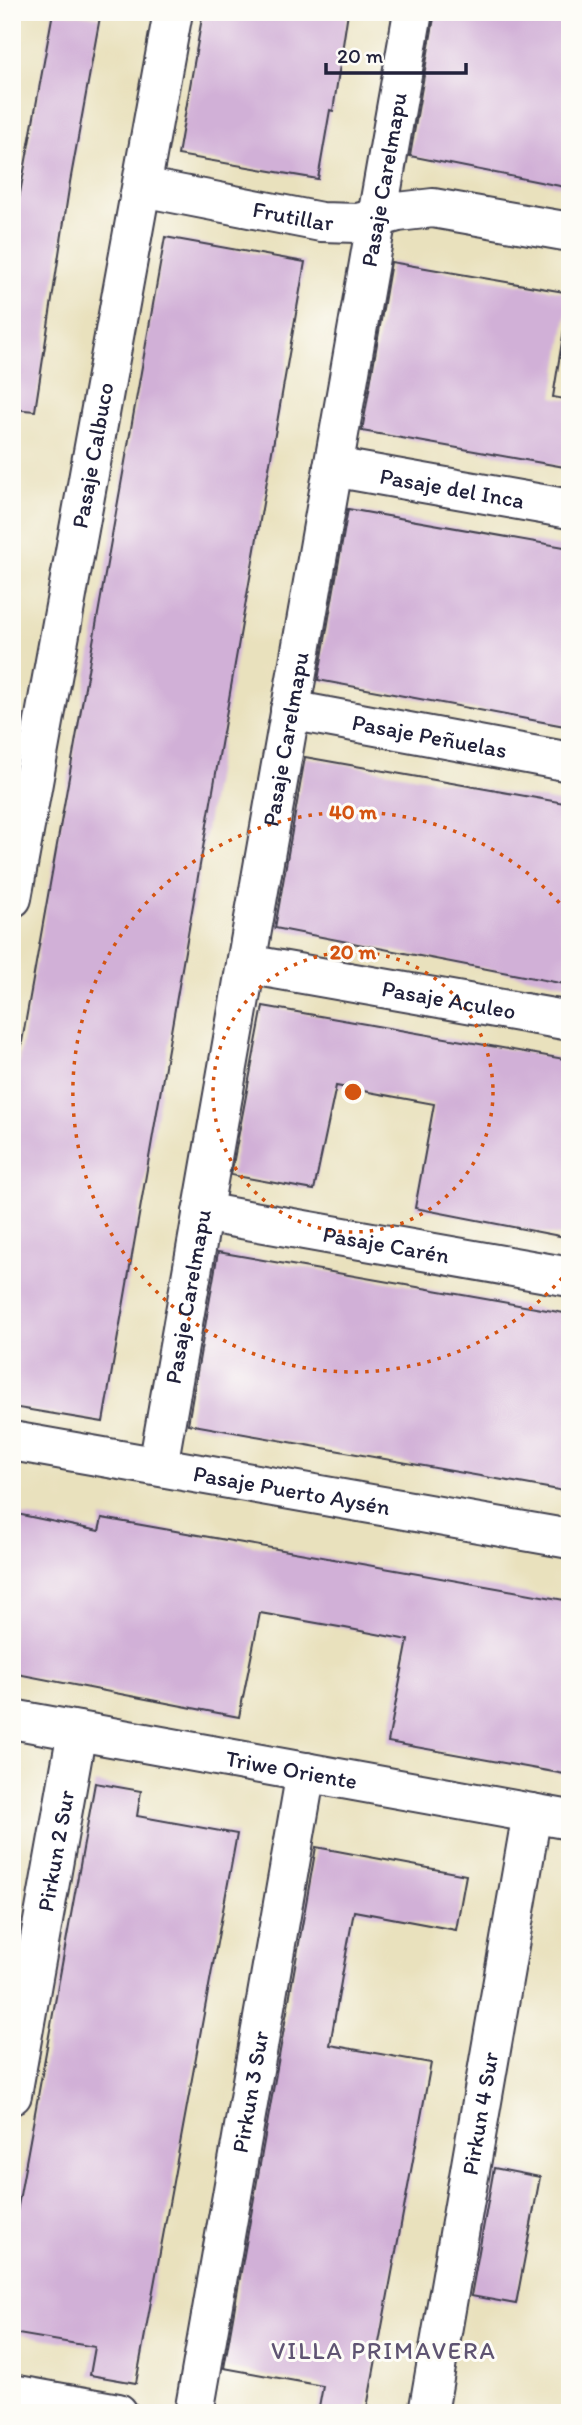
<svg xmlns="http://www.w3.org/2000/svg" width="582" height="2425" viewBox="0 0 582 2425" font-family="Itim,sans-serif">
	<rect width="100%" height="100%" fill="#fdfcf7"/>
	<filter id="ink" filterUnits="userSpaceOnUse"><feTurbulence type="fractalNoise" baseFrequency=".0143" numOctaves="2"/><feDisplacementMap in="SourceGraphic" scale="14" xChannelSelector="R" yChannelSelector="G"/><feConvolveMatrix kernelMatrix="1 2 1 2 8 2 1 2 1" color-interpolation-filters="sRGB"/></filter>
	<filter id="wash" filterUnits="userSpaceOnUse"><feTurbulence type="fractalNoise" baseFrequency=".00686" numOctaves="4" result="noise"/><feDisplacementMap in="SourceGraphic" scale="28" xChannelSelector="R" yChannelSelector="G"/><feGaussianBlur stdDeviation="1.57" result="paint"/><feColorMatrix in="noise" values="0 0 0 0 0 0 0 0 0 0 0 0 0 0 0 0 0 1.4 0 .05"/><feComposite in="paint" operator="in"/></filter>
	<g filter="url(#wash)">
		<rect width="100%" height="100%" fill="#e9e1bd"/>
		<g id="blocks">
			<path fill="#d1b0d7" d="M53,12l47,5 -30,165 -35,229 -23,-2v-172z
				M203,12h145l-15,99 -3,-1 -12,69 -140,-24z
				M435,12h135v176l-160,-32z
				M165,237l140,25 -202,1160 -91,-15v-309z
				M391,262l179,31 -17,104 17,3v68l-208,-37z
				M348,509l222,39v179l-252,-47z
				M305,757l265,47v181l-295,-57z
				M263,1006l307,54v178l-155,-30 19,-104 -98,-18 -22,104 -83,-15z
				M218,1252l352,62v178l-382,-68z
				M12,1513l87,18 3,-13 468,83v174l-182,-33 20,-102 -63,-12 -85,-15 -21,104 -227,-44z
				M95,1783l46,8 -4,25 100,18 -101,549 -46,-8 5,-28 -83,-14v-94z
				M316,1847l150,28 -10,55 -102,-19 -12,65 -12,69 101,18 -65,350h-48l5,-27 -99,-18z
				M494,2168l46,9 -24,127 -45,-8z"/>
		</g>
	</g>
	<g filter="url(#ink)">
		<use href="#blocks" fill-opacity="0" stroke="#403f4e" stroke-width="2"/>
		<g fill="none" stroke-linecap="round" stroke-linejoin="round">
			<g stroke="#403f4e" stroke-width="42">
				<g id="street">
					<path id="s1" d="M142,187l179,35 37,1 40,-11 35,-4 137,24"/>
					<path id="s2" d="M333,467l237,42"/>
					<path id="s3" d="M290,710l280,52"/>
					<path id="s4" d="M12,898l161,-886"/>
					<path id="s5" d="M246,964l324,57"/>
					<path id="s6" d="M202,1212l368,65"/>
					<path id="s7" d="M12,1441l558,98"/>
					<path id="s8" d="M158,1466l255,-1454"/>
					<path id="s9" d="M12,1719l558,101"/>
					<path id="s10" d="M12,2095l65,-364"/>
					<path d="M12,2394l106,19"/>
					<path id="s11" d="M194,2413l112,-641"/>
					<path id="s12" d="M428,2413l104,-600"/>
				</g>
			</g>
			<use href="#street" stroke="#fff" stroke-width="38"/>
		</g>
	</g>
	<g fill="none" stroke="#d45411" stroke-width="3.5" stroke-dasharray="3.5 7">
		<circle cx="353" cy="1092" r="140"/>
		<path d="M569 1270A280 280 0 1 1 569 914"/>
	</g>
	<g text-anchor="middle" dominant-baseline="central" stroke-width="6" stroke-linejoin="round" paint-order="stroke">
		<g font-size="23" fill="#22223b" stroke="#fdfcf7">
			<text stroke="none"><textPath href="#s8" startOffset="1306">Pasaje Carelmapu</textPath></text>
			<text stroke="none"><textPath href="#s1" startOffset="154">Frutillar</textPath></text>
			<text stroke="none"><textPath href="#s4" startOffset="450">Pasaje Calbuco</textPath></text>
			<text stroke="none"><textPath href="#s2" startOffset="121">Pasaje del Inca</textPath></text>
			<text stroke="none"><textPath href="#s3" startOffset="142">Pasaje Peñuelas</textPath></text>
			<text stroke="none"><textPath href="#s8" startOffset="738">Pasaje Carelmapu</textPath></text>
			<text stroke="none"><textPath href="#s5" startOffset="206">Pasaje Aculeo</textPath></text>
			<text stroke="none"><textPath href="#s6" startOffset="187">Pasaje Carén</textPath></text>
			<text stroke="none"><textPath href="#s8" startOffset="172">Pasaje Carelmapu</textPath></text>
			<text stroke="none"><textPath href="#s7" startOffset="284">Pasaje Puerto Aysén</textPath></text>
			<text stroke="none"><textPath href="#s9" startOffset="284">Triwe Oriente</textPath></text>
			<text stroke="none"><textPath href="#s10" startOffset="248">Pirkun 2 Sur</textPath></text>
			<text stroke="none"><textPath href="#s11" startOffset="326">Pirkun 3 Sur</textPath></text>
			<text stroke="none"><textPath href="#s12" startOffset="304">Pirkun 4 Sur</textPath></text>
		</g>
		<g font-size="24" letter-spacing="2" fill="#5f5472" stroke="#fdfcf7">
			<text x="384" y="2350">VILLA PRIMAVERA</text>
		</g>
	</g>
	<circle cx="353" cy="1092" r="10" fill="#d45411" stroke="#fdfcf7" stroke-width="3.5"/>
	<g font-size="21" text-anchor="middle" font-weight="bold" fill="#d45411" stroke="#fdfcf7" stroke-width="6" stroke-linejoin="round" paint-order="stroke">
		<text x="353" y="819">40 m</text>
		<text x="353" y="959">20 m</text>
	</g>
	<rect width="582" height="2425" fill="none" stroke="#fdfcf7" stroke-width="42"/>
	<path d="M326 63v10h140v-10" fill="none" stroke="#22223b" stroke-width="3.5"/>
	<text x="337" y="63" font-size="21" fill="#22223b" stroke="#fdfcf7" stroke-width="5" paint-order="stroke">20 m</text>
</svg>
